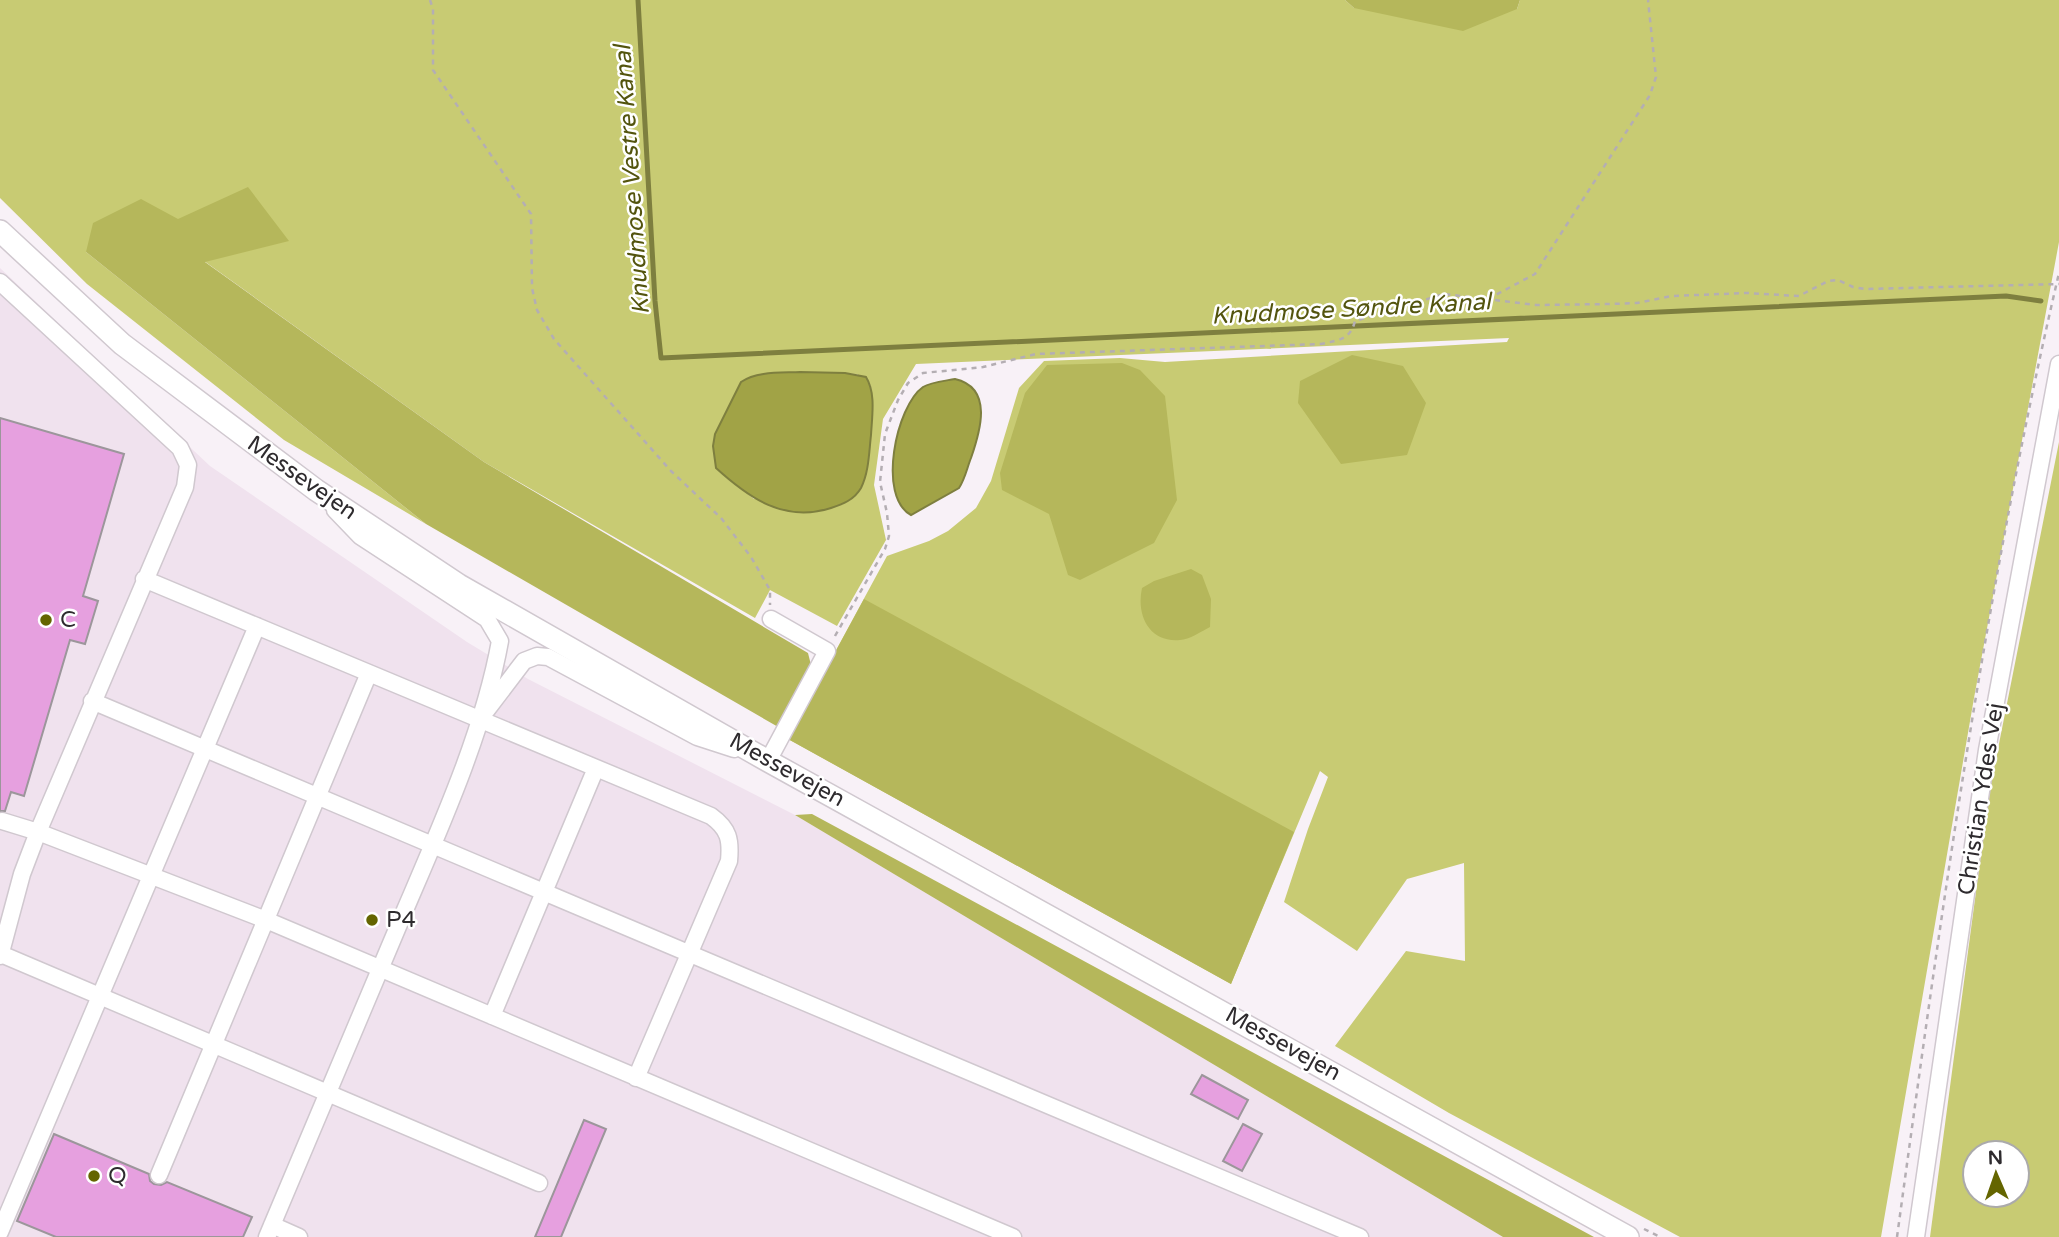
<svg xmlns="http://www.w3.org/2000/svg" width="2059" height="1237" viewBox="0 0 2059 1237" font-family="'Varela Round',sans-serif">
	<rect width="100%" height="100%" fill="#f8f1f7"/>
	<path fill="#f0e2ee" d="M0,268l210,198 257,176 61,37 267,136 708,422h-1503z"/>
	<path fill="#c8cb73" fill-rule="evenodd" d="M0,0h1345l9,8 163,1 3,-9h539v242l-85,456 -93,539h-201l-231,-124 -114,-67 71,-95 59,10 -1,-98 -57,16 -50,72 -73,-49 24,-73 20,-52 -8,-6 -89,213 -443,-245 99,-183 42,-15 19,-10 28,-23 15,-27 28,-93 25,-27 76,-3 45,4 342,-20 2,-4 -593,26 -33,55 -9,66 12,55 -49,86 -67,-36 -15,28 -271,-156 -280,-201 -26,-42 -92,33 340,272 -142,-84 -197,-156 -87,-86zM800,372l57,2 14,12c3,34 0,70 -10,103l-107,10 -38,-31 -1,-34 26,-52c16,-11 40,-9 59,-10z
		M2059,442v795h-129l59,-443zM1975,1153h42v42h-42z"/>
	<path fill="#b5b75b" d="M1345,0h175l-3,9 -54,22 -109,-23z
		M248,187l41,54 -84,21 279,200 324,191 4,16 -32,59 -354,-204 -340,-272 7,-29 48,-24 37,20z
		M1352,355l51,11 23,37 -19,52 -66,9 -43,-61 2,-22z
		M1122,363l18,7 25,26 12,104 -23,43 -74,37 -12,-5 -19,-61 -47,-24 -2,-17 25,-80 22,-28z
		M1191,569l11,6 9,24 -1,28c-8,4 -21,13 -30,13 -31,3 -44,-25 -38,-52l12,-7z
		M864,599l430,233 -63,152 -443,-245z
		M812,814l782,423h-91l-708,-422z"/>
	<path fill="#a1a346" stroke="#7e7f3f" stroke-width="2" d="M800,372l45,1 21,4c10,16 6,39 5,58 -2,17 -2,37 -10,53 -7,12 -18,16 -30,20 -47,15 -82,-10 -115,-40l-3,-22 2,-12 26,-52c16,-11 40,-9 59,-10z
		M955,379c39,9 25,53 16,79 -4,10 -6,21 -12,30l-48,27c-34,-18 -15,-109 12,-128 8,-5 22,-6 32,-8z"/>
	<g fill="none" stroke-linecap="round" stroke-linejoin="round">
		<path stroke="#7e7f3f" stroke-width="5" d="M638,0l17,301 6,57 1345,-62 35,5"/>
	</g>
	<path fill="#e6a0df" stroke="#9c969b" stroke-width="2" d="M0,418l124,36 -41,142 15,5 -13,43 -15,-4 -46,156 -13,-4 -6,19h-5z
		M1202,1075l46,25 -10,19 -47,-25z
		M584,1120l22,9 -45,108h-26z
		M1243,1124l19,10 -20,37 -19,-10z
		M54,1134l95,40 1,7 4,3 7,1 6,-3 85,35 -9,20h-187l-39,-16z"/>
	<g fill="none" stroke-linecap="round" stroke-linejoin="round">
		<g stroke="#d0c8cf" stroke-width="19">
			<path id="minor" d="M0,282l180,166 8,17 -3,22 -147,345 -16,42 -22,82
				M144,579l567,237c18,13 20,24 18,45l-93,217
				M92,701l1268,536
				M486,711l38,-50 13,-5 11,1 149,80 37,12
				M758,757l10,4 59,-110 -56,-32
				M2,821l36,11 228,88 747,317
				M1,954l538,229
				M492,1016l104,-248
				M159,1175l210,-502
				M272,1225l27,12
				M0,1232l257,-606
				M267,1237c46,-109 92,-218 138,-327 36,-84 79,-180 95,-269l-13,-22 -127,-83 -25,-26
				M1916,1237l71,-487 72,-386"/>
		</g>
		<g stroke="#d0c8cf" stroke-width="24">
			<path id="major" d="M0,231l122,113 194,146 143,95 309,176 860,476"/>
		</g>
		<path stroke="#b4aeb3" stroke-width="2.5" stroke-dasharray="5 5" stroke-linecap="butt" d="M430,0l3,9v61l98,144 1,74 5,22 17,29 117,132 50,47 30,39 19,33v15
			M1488,299l47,-25 115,-179 6,-18 -8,-77
			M835,636l50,-87 4,-13 -2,-23 -7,-31 5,-48 13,-34 10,-17 15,-10 60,-6 53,-13 285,-10c18,-4 29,-4 34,-23l89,-27 92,11 74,-1 27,-1 35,-7 75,-3 52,3 29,-15 10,-1 15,7 12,2 194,-5
			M1644,1229l16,8
			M1897,1237c44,-322 88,-647 162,-964"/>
		<use href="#minor" stroke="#fff" stroke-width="16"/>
		<use href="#major" stroke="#fff" stroke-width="21"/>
	</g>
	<g fill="#646500" stroke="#fff" stroke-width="2.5">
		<circle cx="46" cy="620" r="7"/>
		<circle cx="372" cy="920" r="7"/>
		<circle cx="94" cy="1176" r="7"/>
	</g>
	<g text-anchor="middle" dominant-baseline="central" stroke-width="5" stroke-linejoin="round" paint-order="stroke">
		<g font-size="23" fill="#2e2b2e" stroke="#fff">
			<text transform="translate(302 478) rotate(35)">Messevejen</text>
			<text transform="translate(787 770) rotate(29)">Messevejen</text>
			<text transform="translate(1981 799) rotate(-81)">Christian Ydes Vej</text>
			<text transform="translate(1283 1044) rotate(29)">Messevejen</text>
		</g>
		<g font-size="23" fill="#2e2b2e" stroke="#fff" text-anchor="start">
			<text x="60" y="620">C</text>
			<text x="386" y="920">P4</text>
			<text x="108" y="1176">Q</text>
		</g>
		<g font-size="24" font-style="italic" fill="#53540e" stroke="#fff">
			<text transform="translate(632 180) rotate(-94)">Knudmose Vestre Kanal</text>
			<text transform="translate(1351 309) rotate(-3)">Knudmose Søndre Kanal</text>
		</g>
	</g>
	<g transform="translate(1996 1174) rotate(358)"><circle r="33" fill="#ffffff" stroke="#abaaab" stroke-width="2"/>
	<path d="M0-5L12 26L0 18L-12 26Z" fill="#646500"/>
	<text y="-10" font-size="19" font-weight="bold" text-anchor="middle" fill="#2e2b2e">N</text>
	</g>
</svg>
